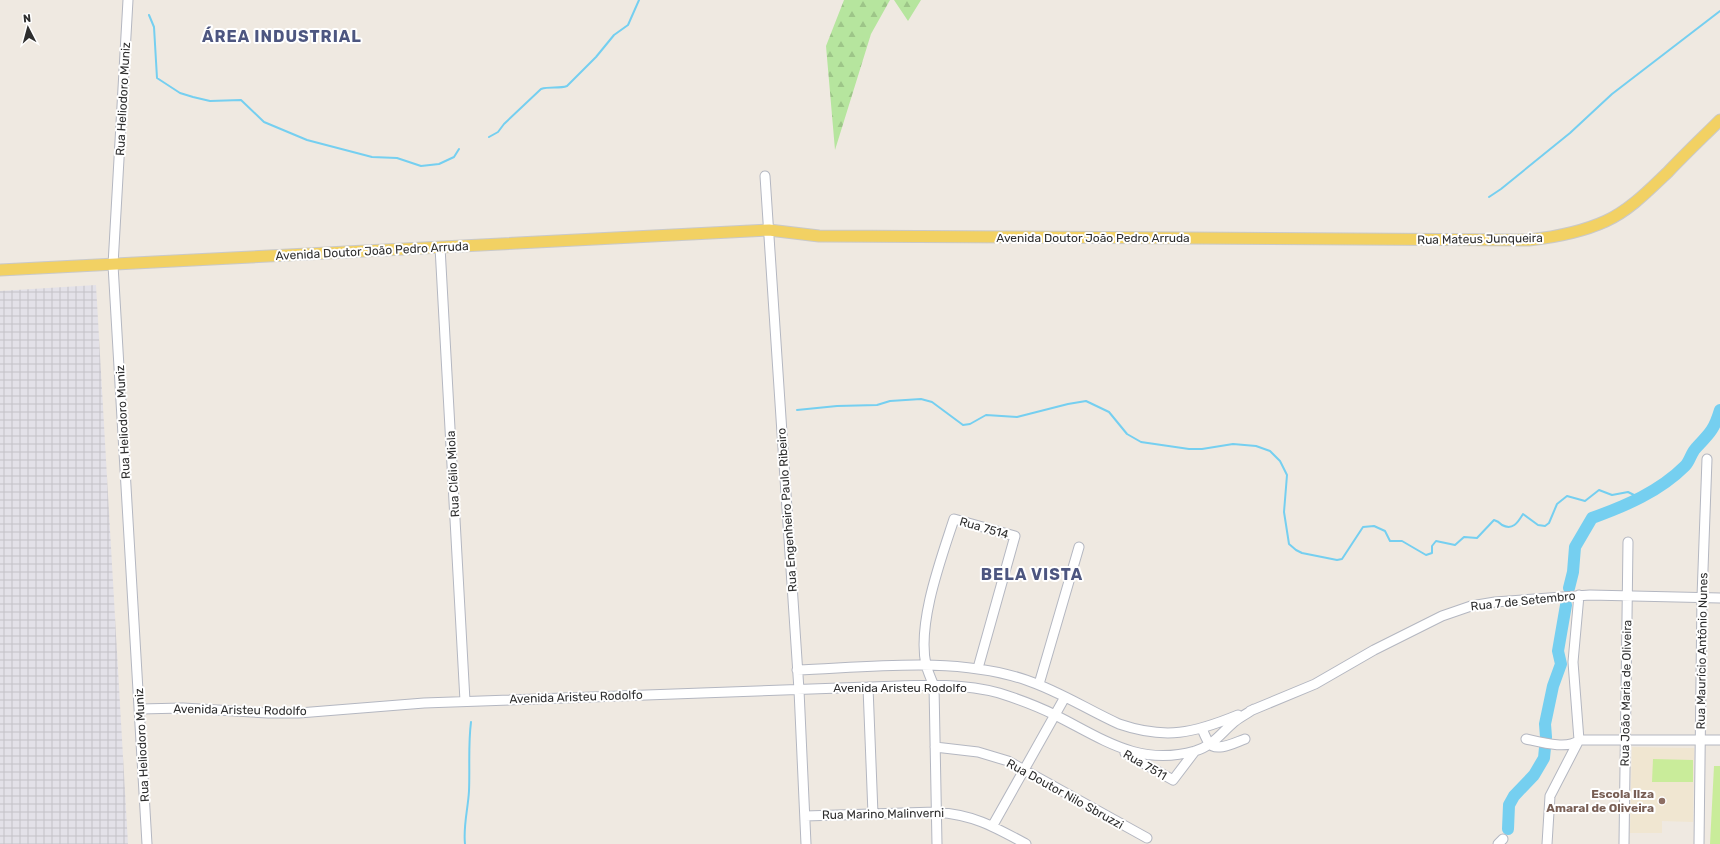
<svg xmlns="http://www.w3.org/2000/svg" width="1720" height="844" viewBox="0 0 1720 844" font-family="Rubik,sans-serif">
	<defs>
		<pattern id="industrial-grid" width="8" height="8" patternUnits="userSpaceOnUse"><rect width="8" height="8" fill="#e3e1e8"/><path d="M0 4h8M4 0v8" fill="none" stroke="#c3c1c7"/></pattern>
		<pattern id="forest-firs" width="22" height="20" patternUnits="userSpaceOnUse"><rect width="22" height="20" fill="#b6e59e"/><path d="M5 1l3.5 6h-7zM16 11l3.5 6h-7z" fill="#9dc588"/></pattern>
	</defs>
	<rect width="100%" height="100%" fill="#efe9e1"/>
	<path fill="url(#industrial-grid)" d="M96,285l32,559h-128v-553z"/>
	<path fill="#f0e6d1" d="M1632,747l62,1 -1,74 -31,-1v12h-32z"/>
	<path fill="url(#forest-firs)" d="M844,0h46l-19,34 -36,116 -9,-104z
		M894,0h27l-13,21z"/>
	<path fill="#c9ec9a" d="M1653,759l40,1v22h-41z
		M1714,766h6v78h-10z"/>
	<g fill="none" stroke-linecap="round" stroke-linejoin="round">
		<path stroke="#75cff0" stroke-width="2" d="M149,15l5,12 3,51 23,15 13,4 17,4 31,-1 23,22 43,18 65,17 25,1 24,8 18,-2 15,-7 5,-8
			M489,137l9,-5 6,-8 37,-35c9,-3 18,0 26,-3l29,-29 18,-22 14,-10 11,-25
			M1489,197l12,-8 69,-56 42,-39 108,-83
			M797,410l40,-4 40,-1 13,-4 31,-2 11,3 31,23 7,-1 16,-9 31,2 51,-13 18,-3 23,11 18,22 14,8 48,7h13l31,-5 23,2 14,5 10,10 7,14 -3,37 5,32 7,6 6,3 35,7 5,-1 21,-32 11,-1 11,5 5,10h12l24,14 6,-2v-7l4,-5 19,4 9,-8 13,1 17,-18c4,1 5,2 8,5 11,6 16,-3 21,-11l15,11 7,1 4,-3 8,-19 10,-8 18,5 14,-11 13,5 16,-3 12,6
			M465,844c-2,-18 3,-35 4,-53 1,-23 -1,-46 2,-69"/>
		<path stroke="#75cff0" stroke-width="12" d="M1569,588l4,-16 2,-25 17,-29c33,-12 67,-26 93,-52 5,-5 6,-13 11,-18 14,-15 18,-18 24,-38
			M1508,829l1,-24 5,-9 20,-21 10,-17 2,-21 -1,-13 8,-38 8,-22 -3,-13 8,-46"/>
		<g stroke="#b4b7c1" stroke-width="11">
			<path id="minor" d="M128,0l-15,265 34,579
				M765,176l34,514 7,154
				M440,247l25,454
				M797,670c74,-3 159,-14 229,10 33,11 62,30 93,44 47,16 75,9 119,-9
				M1039,684l40,-137
				M868,687l5,127
				M140,709l43,-1 85,5h31l125,-10 444,-16c43,-1 89,-6 131,6 19,6 38,13 56,22 48,24 84,52 140,36 18,-5 26,-18 39,-29 6,-5 14,-9 20,-13
				M1250,711l65,-27 59,-34 68,-34 29,-10 24,-4 95,-7 130,3
				M1202,729c2,4 4,10 7,14 7,10 27,-1 36,-4
				M1526,739c14,3 42,11 53,1h141
				M935,747l43,5 30,9 139,77
				M1125,753l48,27 22,-29
				M805,816l131,-4c38,3 57,14 90,32
				M993,825l72,-128
				M937,844l-3,-158c-3,-7 -6,-14 -8,-21 -9,-42 15,-106 28,-146l61,17 -37,132
				M1498,844l5,-5
				M1547,844l3,-48 29,-56 -6,-78 6,-67
				M1624,844l4,-302
				M1699,844l3,-247 5,-138"/>
		</g>
		<g stroke="#c9c9c9" stroke-width="13">
			<path id="major" d="M0,270l769,-40 50,6 710,4c27,-3 53,-8 77,-19 24,-11 43,-31 62,-49 17,-18 35,-35 52,-52"/>
		</g>
		<use href="#minor" stroke="#fff" stroke-width="9"/>
		<use href="#major" stroke="#f2d163" stroke-width="11"/>
	</g>
	<circle fill="#8d6e63" stroke="#fff" stroke-width="1.5" cx="1662" cy="801" r="4"/>
	<g text-anchor="middle" dominant-baseline="central" stroke-width="4" stroke-linejoin="round" paint-order="stroke">
		<g font-size="12" fill="#2e2e2e" stroke="#fff">
			<text transform="translate(123 99) rotate(-87)">Rua Heliodoro Muniz</text>
			<text x="1093" y="238">Avenida Doutor João Pedro Arruda</text>
			<text transform="translate(1480 239) rotate(-1)">Rua Mateus Junqueira</text>
			<text transform="translate(372 251) rotate(-3)">Avenida Doutor João Pedro Arruda</text>
			<text transform="translate(123 422) rotate(-93)">Rua Heliodoro Muniz</text>
			<text transform="translate(453 474) rotate(-93)">Rua Clélio Miola</text>
			<text transform="translate(787 510) rotate(-94)">Rua Engenheiro Paulo Ribeiro</text>
			<text transform="translate(984 528) rotate(16)">Rua 7514</text>
			<text transform="translate(1523 601) rotate(-6)">Rua 7 de Setembro</text>
			<text transform="translate(1702 651) rotate(-89)">Rua Maurício Antônio Nunes</text>
			<text x="900" y="688">Avenida Aristeu Rodolfo</text>
			<text transform="translate(1626 693) rotate(-89)">Rua João Maria de Oliveira</text>
			<text transform="translate(576 697) rotate(-2)">Avenida Aristeu Rodolfo</text>
			<text transform="translate(240 710) rotate(1)">Avenida Aristeu Rodolfo</text>
			<text transform="translate(142 745) rotate(-93)">Rua Heliodoro Muniz</text>
			<text transform="translate(1145 765) rotate(30)">Rua 7511</text>
			<text transform="translate(1065 794) rotate(29)">Rua Doutor Nilo Sbruzzi</text>
			<text transform="translate(883 814) rotate(-1)">Rua Marino Malinverni</text>
		</g>
		<g font-size="12" font-weight="bold" fill="#785e54" stroke="#fff" text-anchor="end">
			<text x="1654" y="794">Escola Ilza<tspan x="1654" dy="14">Amaral de Oliveira</tspan></text>
		</g>
		<g font-size="16" font-weight="bold" letter-spacing="1" fill="#4d5680" stroke="#fff">
			<text x="282" y="36">ÁREA INDUSTRIAL</text>
			<text x="1032" y="574">BELA VISTA</text>
		</g>
	</g>
	<g transform="translate(28 28) rotate(354)" stroke="#ffffff" stroke-width="3" paint-order="stroke">
	<path d="M0-3L7 15L0 10L-7 15Z" fill="#2e2e2e"/>
	<text y="-6" font-size="11" font-weight="bold" text-anchor="middle" fill="#2e2e2e">N</text>
	</g>
</svg>
